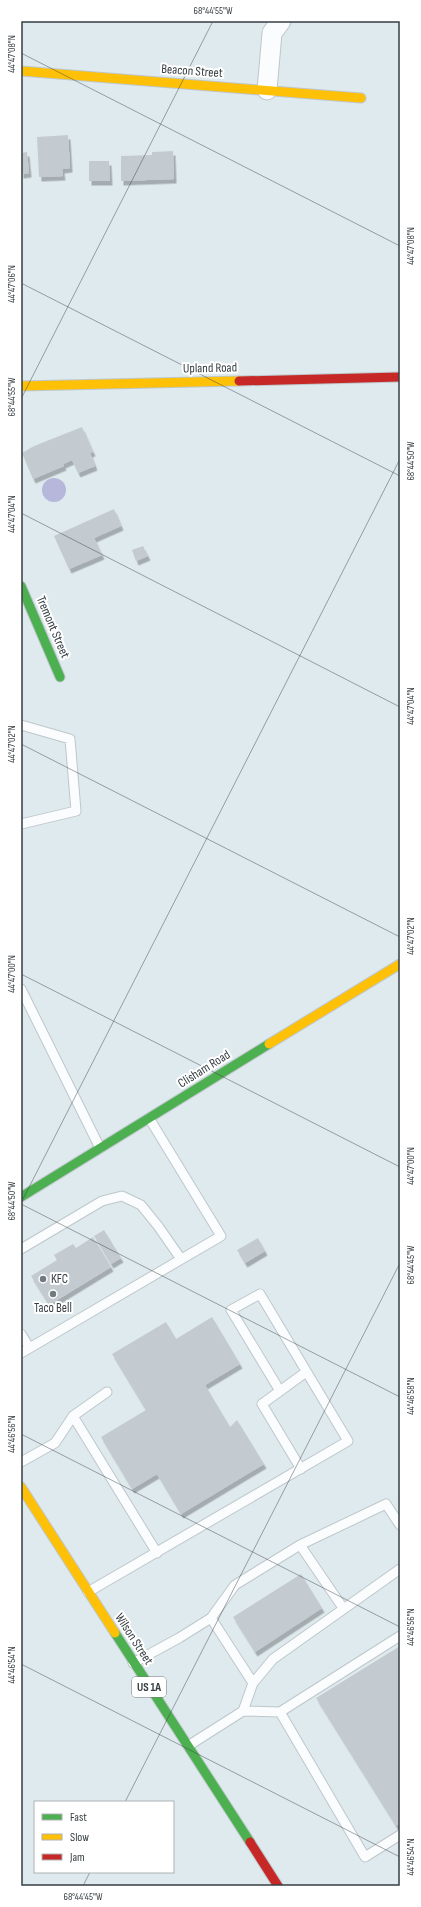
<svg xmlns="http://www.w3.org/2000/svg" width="421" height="1907" viewBox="0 0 421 1907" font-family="'Sofia Sans Condensed',sans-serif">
	<defs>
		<filter id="shadow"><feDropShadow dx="2.5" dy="4.5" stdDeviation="0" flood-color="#0004"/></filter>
	</defs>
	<rect width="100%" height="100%" fill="#dfeaef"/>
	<path fill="#b6b7db" d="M42 490a12 12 0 1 1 24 0a12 12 0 1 1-24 0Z"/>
	<path fill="#c4cbd0" filter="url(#shadow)" d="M68,135l2,33 -8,1 1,7 -24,1 -2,-40z
		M173,151l1,28 -53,2v-25l31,-1v-3z
		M27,152l2,21 -8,1v-21z
		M89,161h20l1,20h-21z
		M82,427l11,25 -3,1 5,13 -17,7 -6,-13 -9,4 1,2 -31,13 -11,-26 12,-7z
		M114,509l7,17 -27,12 8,17 -33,14 -15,-33z
		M143,546l5,10 -12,5 -4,-11z
		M104,1230l17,28 -10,6 -17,-28z
		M93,1237l18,30 -62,38 -18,-29 26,-16 -3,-5 19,-11 3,4z
		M258,1238l7,13 -20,12 -8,-13z
		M212,1317l28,47 -35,21 25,42 7,-7 27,44 -83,50 -24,-40 -25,15 -31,-52 45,-27 -34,-56 54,-32 10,17z
		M301,1574l21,34 -67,44 -22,-35z
		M400,1646v177l-4,3 -80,-128z"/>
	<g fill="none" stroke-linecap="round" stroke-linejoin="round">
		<g stroke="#bec7ca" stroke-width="11">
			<path id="lane" d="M21,725l49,14 6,72 -55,13
				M21,989l79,159
				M21,1249l81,-48 20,-5 19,9 17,21 23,33
				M21,1334l8,13
				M21,1353l200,-117 -72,-118
				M280,1391l26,-19
				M73,1416l84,137
				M21,1462l34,-19 18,-27 34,-24
				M300,1545l43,63
				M88,1592l260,-151 -88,-147 -29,16 49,81 -18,13 39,65
				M211,1618l42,65
				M133,1663l46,-25 32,-20 24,-33 65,-40 86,-41 14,21
				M243,1711l37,1 120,-76
				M280,1712l85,145 35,-22
				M188,1746l55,-35 10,-28 20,-24 127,-90"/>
		</g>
		<g stroke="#bec7ca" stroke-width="21">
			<path id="street" d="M267,90l5,-57 9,-12"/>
		</g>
		<g stroke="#bec7ca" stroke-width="11">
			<path id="fast" d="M21,586l39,91
				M21,1197l248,-153
				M115,1633l135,209"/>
		</g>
		<g stroke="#bec7ca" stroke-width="11">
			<path id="slow" d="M21,71l340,27
				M21,386l218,-5
				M269,1044l131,-80
				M21,1487l94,146"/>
		</g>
		<g stroke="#bec7ca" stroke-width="11">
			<path id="jam" d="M239,381l161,-4
				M250,1842l28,44"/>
		</g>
		<use href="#lane" stroke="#fafcfd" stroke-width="9"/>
		<use href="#street" stroke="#fafcfd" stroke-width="19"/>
		<use href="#fast" stroke="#4caf50" stroke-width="9"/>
		<use href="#slow" stroke="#ffc107" stroke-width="9"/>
		<use href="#jam" stroke="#c62828" stroke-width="9"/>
	</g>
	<path fill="none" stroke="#363e42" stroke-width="1" stroke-opacity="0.45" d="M21,53l379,193M21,283l379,193M21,399l192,-378M21,513l379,194M21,744l379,193M21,974l379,193M21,1203l379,-744M21,1204l379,193M21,1434l379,193M21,1664l379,193M125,1802l275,-539M83,1886l7,-14"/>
	<g fill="#717a7f" stroke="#fff" stroke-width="1.5">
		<circle cx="43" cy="1279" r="4"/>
		<circle cx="53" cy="1294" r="4"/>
	</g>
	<g text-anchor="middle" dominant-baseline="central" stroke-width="4" stroke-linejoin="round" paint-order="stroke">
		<rect fill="#fff" stroke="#72787b" stroke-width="1" x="132" y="1677" width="34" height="20" rx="3"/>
		<g font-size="12" font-weight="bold" fill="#363e42">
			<text x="149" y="1687">US 1A</text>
		</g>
		<g font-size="13" fill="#363e42" stroke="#fff">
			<text transform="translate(192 71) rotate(4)">Beacon Street</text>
			<text transform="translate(210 368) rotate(-1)">Upland Road</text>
			<text transform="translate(53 627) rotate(67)">Tremont Street</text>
			<text transform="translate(204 1069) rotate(-32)">Clisham Road</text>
			<text transform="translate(134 1639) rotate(57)">Wilson Street</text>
		</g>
		<g font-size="13" fill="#363e42" stroke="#fff" text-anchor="start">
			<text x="51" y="1279">KFC</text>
			<text x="53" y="1308" text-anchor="middle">Taco Bell</text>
		</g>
	</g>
	<rect width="421" height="1907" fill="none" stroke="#ffffff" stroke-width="44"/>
	<rect x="34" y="1801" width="140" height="72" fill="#ffffff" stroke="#afb2b3"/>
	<rect x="42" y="1814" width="20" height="6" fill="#4caf50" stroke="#afb2b3"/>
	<text x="70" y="1821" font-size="12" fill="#363e42">Fast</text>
	<rect x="42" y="1834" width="20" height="6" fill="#ffc107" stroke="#afb2b3"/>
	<text x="70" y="1841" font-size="12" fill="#363e42">Slow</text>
	<rect x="42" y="1854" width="20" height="6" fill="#c62828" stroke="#afb2b3"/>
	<text x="70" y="1861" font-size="12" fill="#363e42">Jam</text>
	<rect x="22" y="22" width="377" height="1863" fill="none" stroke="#363e42" stroke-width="1.5"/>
	<g font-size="10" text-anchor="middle" fill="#363e42">
		<text x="213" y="14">68°44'55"W</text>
		<text transform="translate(11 54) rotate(-90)" y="4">44°47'08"N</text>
		<text transform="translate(410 246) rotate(-90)" y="4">44°47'08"N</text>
		<text transform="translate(11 284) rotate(-90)" y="4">44°47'06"N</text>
		<text transform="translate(11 397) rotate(-90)" y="4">68°44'55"W</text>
		<text transform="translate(410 461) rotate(-90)" y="4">68°44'50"W</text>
		<text transform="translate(11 514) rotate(-90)" y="4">44°47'04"N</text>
		<text transform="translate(410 706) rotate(-90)" y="4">44°47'04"N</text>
		<text transform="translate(11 744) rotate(-90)" y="4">44°47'02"N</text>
		<text transform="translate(410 936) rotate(-90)" y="4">44°47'02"N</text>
		<text transform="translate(11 974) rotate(-90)" y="4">44°47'00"N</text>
		<text transform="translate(410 1166) rotate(-90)" y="4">44°47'00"N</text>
		<text transform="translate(11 1201) rotate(-90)" y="4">68°44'50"W</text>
		<text transform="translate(410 1265) rotate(-90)" y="4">68°44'45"W</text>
		<text transform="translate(410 1396) rotate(-90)" y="4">44°46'58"N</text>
		<text transform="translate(11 1434) rotate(-90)" y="4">44°46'56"N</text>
		<text transform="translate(410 1627) rotate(-90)" y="4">44°46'56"N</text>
		<text transform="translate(11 1665) rotate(-90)" y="4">44°46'54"N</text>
		<text transform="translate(410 1857) rotate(-90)" y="4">44°46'54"N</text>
		<text x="83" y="1900">68°44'45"W</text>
	</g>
</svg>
